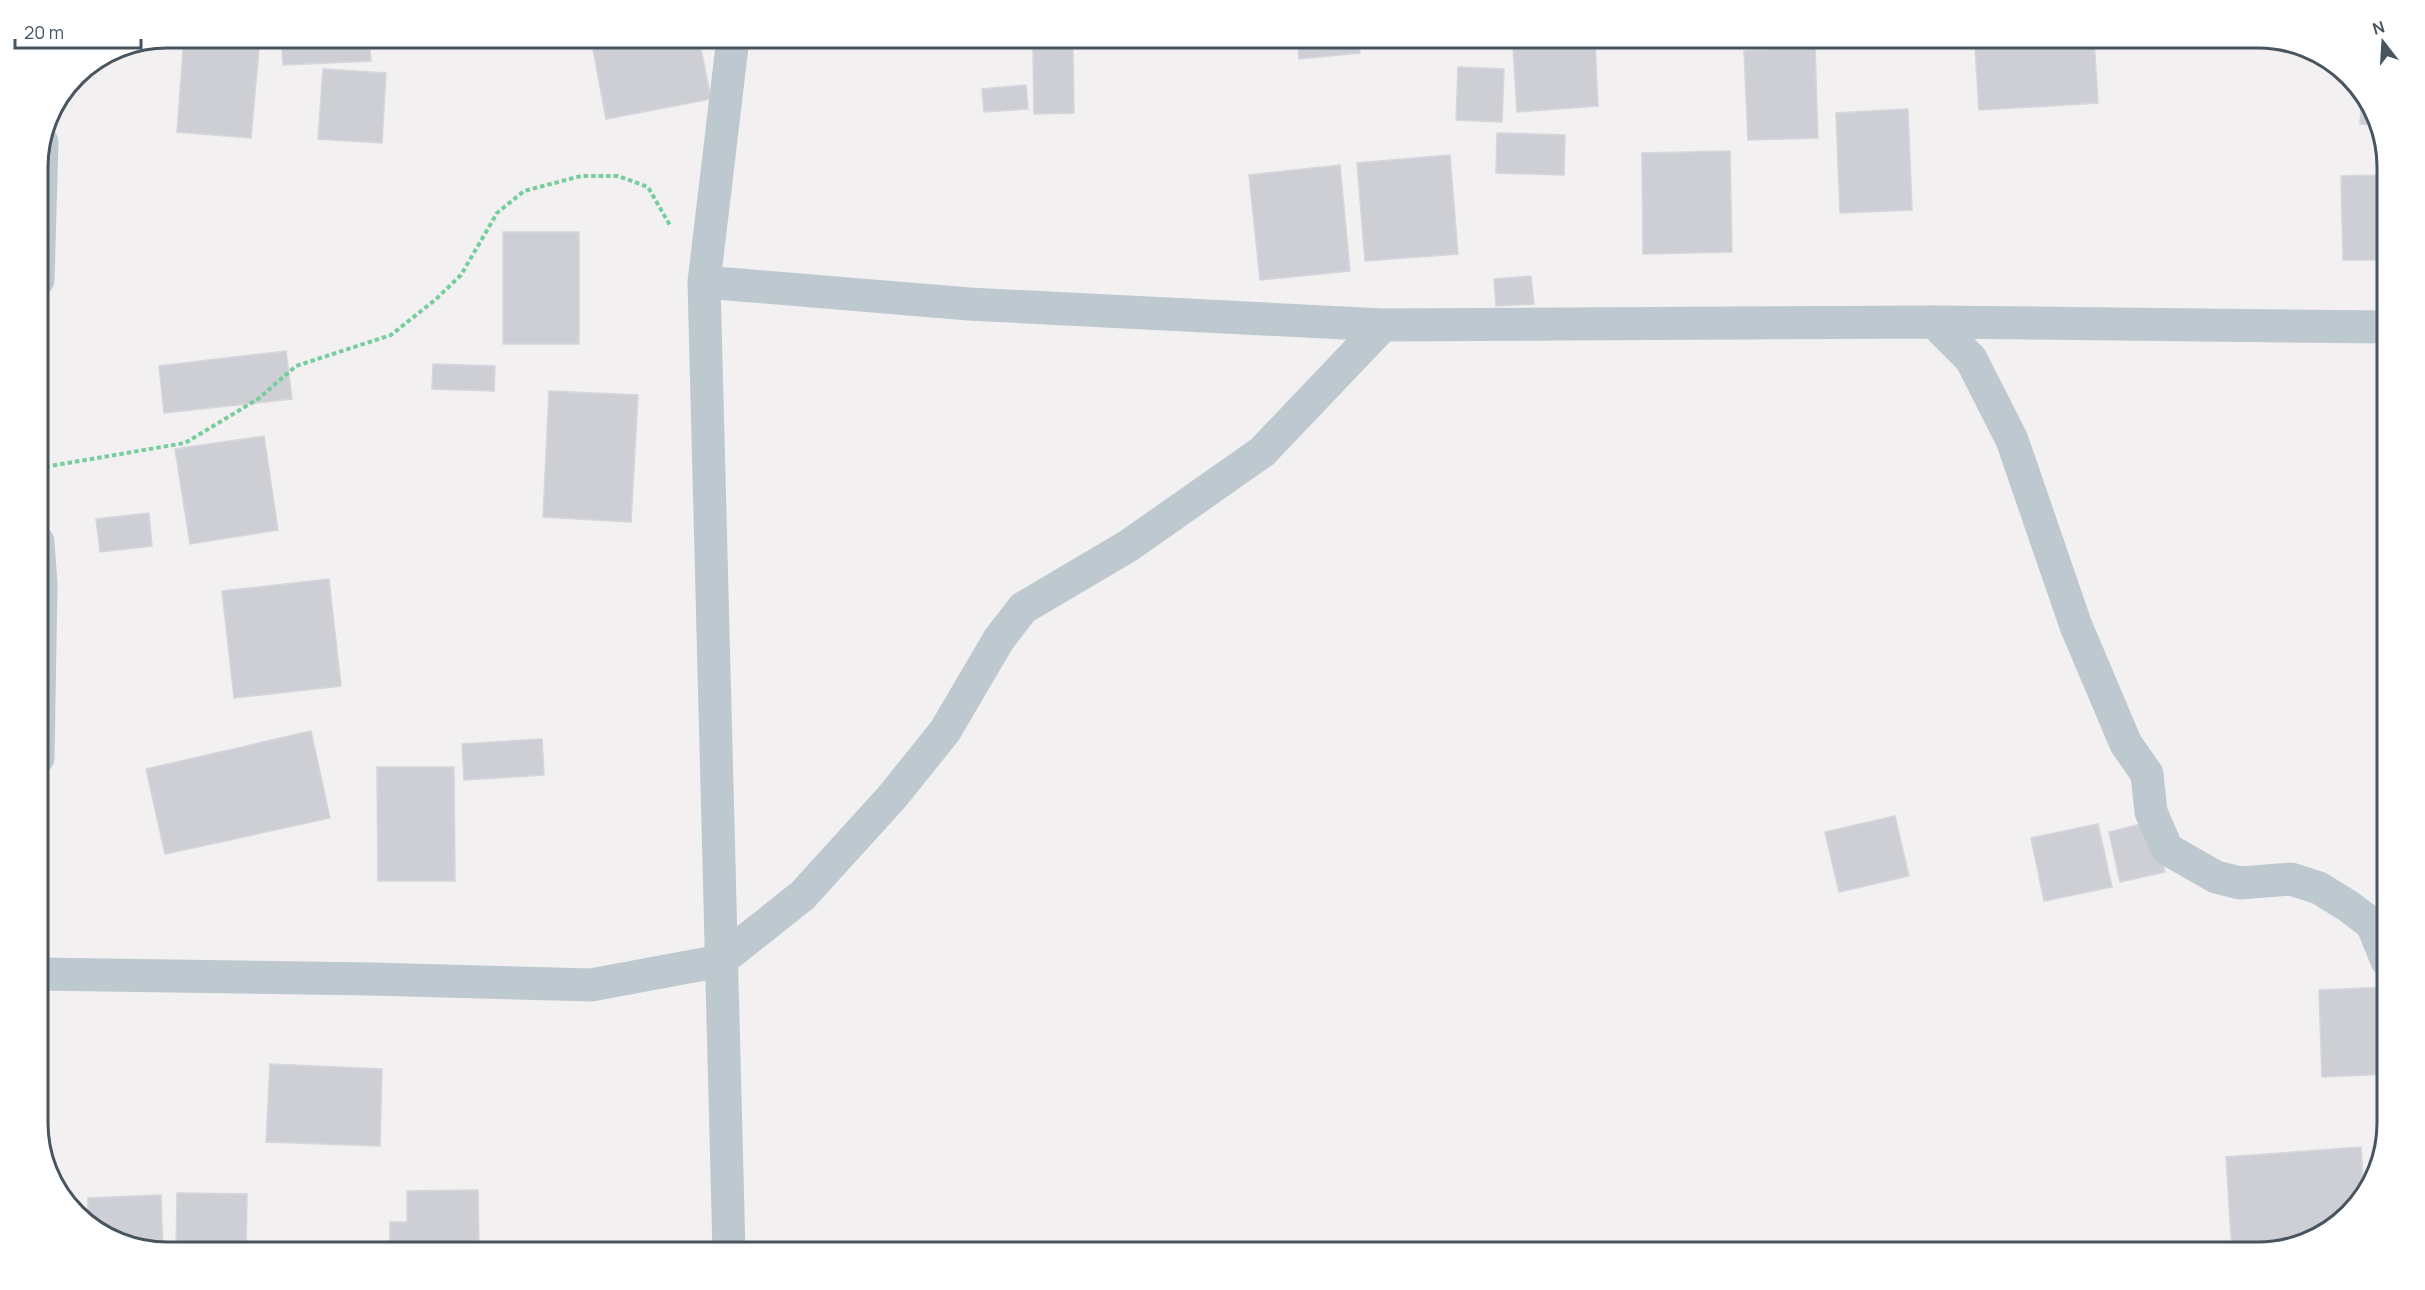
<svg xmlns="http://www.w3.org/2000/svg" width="2425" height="1290" viewBox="0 0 2425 1290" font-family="Manrope,sans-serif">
	<rect width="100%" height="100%" fill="#f2f0f0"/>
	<path fill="#cdcfd5" stroke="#d4d6db" stroke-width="1.5" d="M184,38h76l-9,100 -74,-6z
		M281,38h88l2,23 -88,4z
		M654,38h45l12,61 -105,20 -13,-70z
		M1107,38h46l-1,3z
		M1297,38h61l2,15 -61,6z
		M2094,39l4,64 -119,7 -4,-63z
		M1595,41l3,65 -81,6 -4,-66z
		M1073,48l1,65 -40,1 -1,-65z
		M1815,48l3,90 -70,2 -4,-89z
		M1458,67l46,2 -2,53 -46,-2z
		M323,69l63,4 -4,70 -64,-4z
		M1026,85l2,24 -44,3 -2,-23z
		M2362,92l4,4 10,29 -16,-1z
		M1908,109l4,101 -72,3 -4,-100z
		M1497,133l68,2 -1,40 -68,-2z
		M1730,151l2,101 -89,2 -1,-101z
		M1450,155l8,99 -93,7 -8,-98z
		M1340,165l10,106 -90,9 -11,-105z
		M2387,175v85h-44l-2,-84z
		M503,232h76v112h-76z
		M1531,276l3,28 -38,2 -2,-27z
		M286,351l6,48 -128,14 -5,-47z
		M433,364l62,2 -1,25 -62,-2z
		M549,391l89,4 -7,127 -88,-5z
		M264,436l14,94 -88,14 -15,-95z
		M149,513l3,33 -52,6 -4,-33z
		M329,579l12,107 -107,12 -12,-107z
		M311,731l19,87 -165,36 -19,-85z
		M542,739l2,36 -80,5 -2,-36z
		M377,767h77l1,114h-77z
		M1895,816l14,60 -70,16 -14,-60z
		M2153,821l12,51 -45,10 -11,-50z
		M2098,824l14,63 -68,14 -13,-63z
		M2387,987v87l-65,3 -3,-87z
		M270,1064l112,5 -2,77 -114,-4z
		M2361,1147l3,44 -35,40 -59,18 -38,3 -6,-95z
		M478,1190l1,62h-89v-30h17v-31z
		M177,1193l70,1 -1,58h-70z
		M161,1195l2,57 -53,-13 -22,-19v-22z"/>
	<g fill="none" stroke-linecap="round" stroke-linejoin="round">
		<path stroke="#76ce9e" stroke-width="4" stroke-dasharray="4.5 3" stroke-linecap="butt" d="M38,468l147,-25 73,-44 38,-33 95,-31 44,-35 26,-25 36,-62 27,-22 57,-15h37l30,11 23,40"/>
		<path stroke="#bec8cf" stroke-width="33" d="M38,280l4,-138
			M704,282l265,22 414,21 551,-3 453,5
			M1934,322l37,37 41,81 64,186 50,118 21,30 4,38 16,37 49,28 24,6 51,-4 28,9 29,18 24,18 15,37
			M38,542l3,42 -3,174
			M38,974l333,5 220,6 129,-24 83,-66 89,-98 53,-66 54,-92 24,-31 105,-62 134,-94 121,-127
			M729,1252l-25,-970 29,-244"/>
	</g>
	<path d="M0 0H2425V1290H0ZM167 48H2258A119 119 0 0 1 2377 167V1123A119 119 0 0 1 2258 1242H167A119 119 0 0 1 48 1123V167A119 119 0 0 1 167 48Z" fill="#fff" fill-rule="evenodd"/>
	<path fill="none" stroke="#48545e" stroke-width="3" d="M167 48H2258A119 119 0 0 1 2377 167V1123A119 119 0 0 1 2258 1242H167A119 119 0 0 1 48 1123V167A119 119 0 0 1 167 48Z"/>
	<g transform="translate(2383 42) rotate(343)" stroke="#ffffff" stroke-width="4.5" paint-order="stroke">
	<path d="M0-4.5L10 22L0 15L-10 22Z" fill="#48545e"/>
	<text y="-9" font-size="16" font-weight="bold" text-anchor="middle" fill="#48545e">N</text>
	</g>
	<path d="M15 39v9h126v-9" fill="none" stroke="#48545e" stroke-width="3"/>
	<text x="24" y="39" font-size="18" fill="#48545e" stroke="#ffffff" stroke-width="4.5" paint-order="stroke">20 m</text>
</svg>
